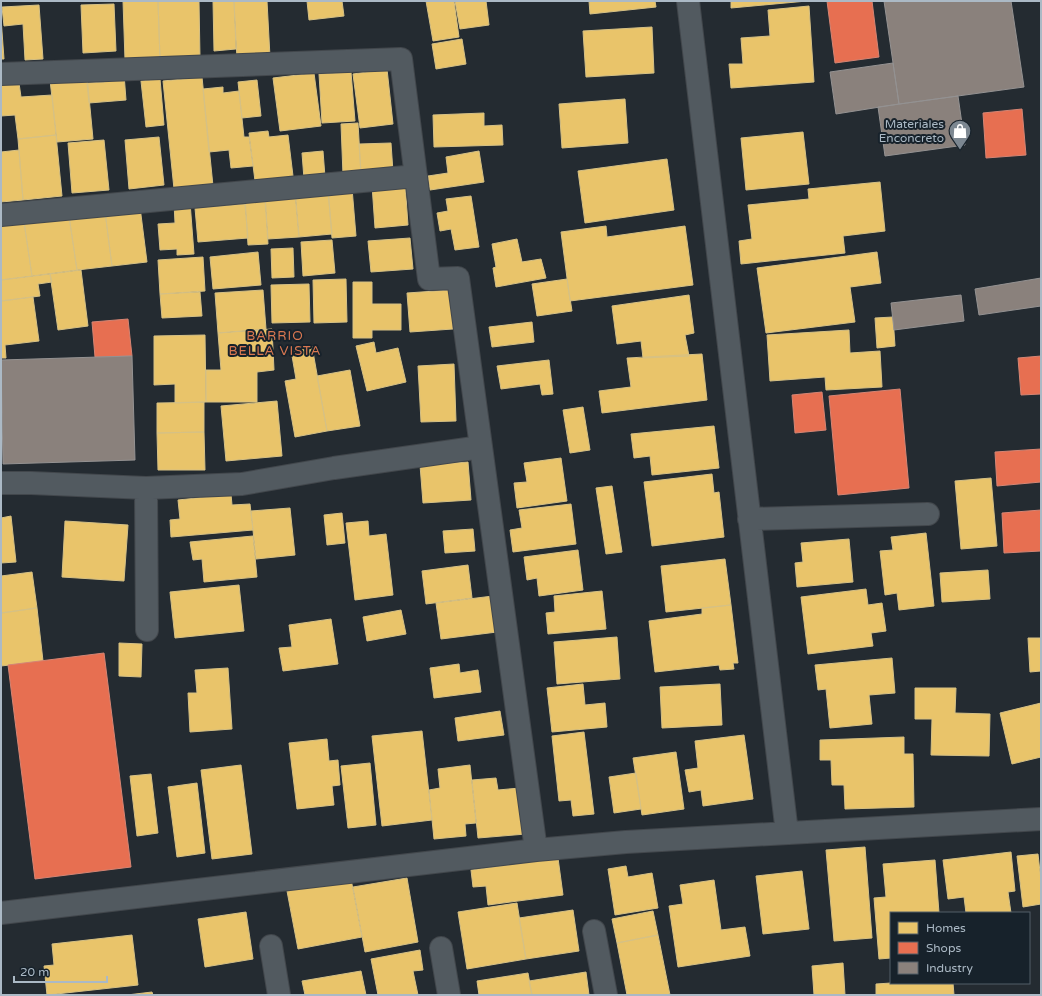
<svg xmlns="http://www.w3.org/2000/svg" width="1042" height="996" viewBox="0 0 1042 996" font-family="'Varela Round',sans-serif">
	<rect width="100%" height="100%" fill="#242b31"/>
	<path fill="#e9c46a" stroke="#d6c185" d="M123,1h35l2,58 -35,1z
		M158,1h41l1,57 -40,1z
		M213,1h21l2,48 -22,2z
		M234,1h33l3,56 -33,2z
		M307,1h35l2,15 -35,4z
		M426,1h28l5,36 -26,4z
		M455,1h31l3,24 -29,4z
		M589,1h66l1,6 -66,7z
		M731,1h76l-76,7z
		M114,4l2,47 -33,2 -2,-48z
		M39,5l4,54 -18,1 -2,-36 -19,2 -2,-19z
		M809,6l5,76 -83,6 -2,-24h14l-2,-26 29,-2 -2,-26z
		M1,18l3,41h-3z
		M652,27l2,46 -68,4 -3,-46z
		M462,39l4,25 -30,5 -4,-25z
		M387,69l6,55 -33,4 -7,-54z
		M351,72l4,49 -33,2 -3,-49z
		M314,73l7,53 -41,5 -7,-53z
		M124,74l2,26 -37,3 -2,-20 18,-1v-7z
		M87,76l6,63 -36,3 -7,-62z
		M202,77l11,109 -39,3 -11,-108z
		M160,79l4,46 -18,2 -5,-46z
		M257,80l4,36 -19,2 -4,-36z
		M19,83l2,14 31,-2 4,40 -38,4 -3,-24 -14,1v-31z
		M223,87v6l16,-2 5,46h5l4,29 -22,2 -2,-18 -20,2 -6,-63z
		M625,99l3,44 -66,5 -3,-44z
		M484,113v13l18,-1 1,20 -69,2 -1,-32z
		M358,123l3,51 -18,1 -2,-51z
		M268,131l1,6 19,-2 5,41 -38,5 -6,-48z
		M803,132l6,52 -63,6 -5,-52z
		M56,135l6,61 -39,4 -5,-61z
		M159,137l5,48 -35,4 -4,-49z
		M104,140l5,50 -37,3 -4,-50z
		M391,143l2,29 -32,2 -2,-30z
		M19,150l4,50 -22,2v-50z
		M323,151l2,26 -21,2 -2,-26z
		M479,151l5,31 -54,8 -2,-14 20,-3 -2,-16z
		M667,159l7,51 -89,13 -7,-52z
		M880,182l5,49 -42,5 2,17 -104,11 -2,-23 13,-2 -4,-34 61,-6 -1,-10z
		M405,183l3,42 -33,3 -3,-43z
		M352,188l4,48 -24,2 -4,-48z
		M295,189l33,1 4,44 -33,3z
		M295,194l4,43 -31,2 -3,-42z
		M471,196l8,51 -24,3 -4,-21 -11,2 -3,-18 11,-2 -2,-12z
		M265,197l3,47 -20,1 -3,-47z
		M190,202l4,52 -17,1v-6l-17,1 -2,-26 17,-1 -1,-20z
		M245,204l3,34 -50,4 -3,-34z
		M140,207l7,55 -35,4 -7,-54z
		M105,212l7,54 -35,4 -8,-54z
		M69,216l8,54 -45,6 -8,-54z
		M24,222l8,54 -31,4v-55z
		M606,226l1,11 78,-11 8,59 -123,16 -9,-69z
		M410,238l3,31 -42,3 -3,-31z
		M517,239l5,23 19,-3 5,19 -50,9 -3,-19 3,-1 -4,-23z
		M332,240l3,33 -32,3 -2,-34z
		M293,248l1,29 -22,1 -1,-29z
		M258,252l3,33 -48,4 -3,-32z
		M877,252l4,31 -31,4 5,35 -89,11 -9,-65z
		M203,257l2,34 -45,3 -2,-34z
		M81,270l7,56 -30,4 -8,-56z
		M50,274l2,8 -14,2 2,12 -39,5v-21z
		M346,279l1,43 -33,1 -1,-43z
		M567,279l5,32 -35,5 -5,-32z
		M353,282h19v22h29v26h-29v8h-19z
		M309,284l1,38 -38,1 -1,-38z
		M263,290l3,39 -48,4 -3,-40z
		M450,290l3,39 -43,3 -3,-39z
		M200,292l2,24 -40,2 -2,-24z
		M689,295l5,38 -9,2 4,21 -46,2 -2,-17 -24,3 -5,-38z
		M33,297l6,44 -34,4 1,13h-5v-57z
		M893,317l2,29 -18,2 -2,-30z
		M532,322l2,20 -42,5 -3,-20z
		M272,329l2,41 -17,2v30h-51v-32h15l-3,-37z
		M849,330l1,23 30,-2 2,36 -56,3 -1,-13 -55,4 -3,-46z
		M205,335l1,67 -31,1v-19l-21,1v-49z
		M374,342l2,11 22,-5 8,34 -39,9 -11,-45z
		M312,346l15,85 -32,6 -10,-56 11,-2 -5,-29z
		M702,354l5,46 -105,13 -3,-22 32,-4 -4,-29z
		M549,360l4,34 -11,1 -2,-11 -39,5 -4,-23z
		M454,364l2,57 -35,1 -3,-56z
		M350,370l10,56 -33,5 -10,-55z
		M277,401l5,55 -56,5 -5,-55z
		M204,402v30l-47,1v-30z
		M583,407l7,43 -20,3 -7,-43z
		M714,426l5,42 -67,7 -2,-19 -16,2 -3,-24z
		M204,432l1,38h-47l-1,-37z
		M561,458l6,43 -50,7 -3,-25 13,-1 -3,-19z
		M468,462l3,38 -48,3 -3,-38z
		M712,474l2,19 5,-1 5,45 -72,9 -8,-64z
		M991,478l6,68 -36,3 -6,-68z
		M612,486l10,66 -16,2 -10,-66z
		M231,494l1,11 18,-1 3,26 -82,7 -1,-17 10,-1 -2,-19z
		M571,504l5,40 -63,8 -3,-22 12,-2 -3,-18z
		M290,508l5,47 -39,4 -5,-48z
		M342,513l3,30 -18,2 -3,-30z
		M11,516l5,46 -15,1v-45z
		M65,521l63,4 -4,56 -62,-4z
		M368,521l1,15 17,-2 7,61 -38,5 -9,-77z
		M473,529l2,22 -30,2 -2,-22z
		M926,533l8,73 -35,4 -2,-17 -12,2 -5,-44 13,-1 -2,-13z
		M253,536l4,41 -53,5 -2,-23 -9,1 -3,-18z
		M849,539l4,43 -56,5 -2,-24 8,-1 -2,-19z
		M578,550l5,40 -44,6 -2,-18 -10,2 -3,-23z
		M725,559l6,46 -65,7 -5,-46z
		M468,565l4,33 -46,6 -4,-33z
		M988,570l2,29 -48,3 -2,-29z
		M32,572l5,36 -36,5v-37z
		M239,585l5,46 -69,7 -5,-46z
		M866,589l2,16 14,-2 4,28 -15,2 2,13 -65,8 -7,-57z
		M602,591l4,38 -58,5 -2,-21 9,-1 -1,-16z
		M493,596l4,36 -56,7 -5,-36z
		M731,605l7,58h-5l1,6 -14,1 -1,-5 -64,7 -6,-51 53,-7v-6z
		M37,608l6,53 -42,5v-53z
		M401,610l5,24 -39,7 -4,-24z
		M331,619l7,45 -55,7 -4,-23 13,-1 -3,-22z
		M617,637l3,42 -63,5 -3,-42z
		M1028,638h13v33l-11,1z
		M119,643l23,1 -1,33 -22,-1z
		M892,658l3,35 -26,2 3,29 -42,4 -4,-39 -8,1 -3,-25z
		M459,664l1,9 18,-3 3,22 -47,6 -4,-30z
		M228,668l4,61 -42,3 -2,-39h9l-2,-23z
		M583,684l2,21 20,-2 2,24 -55,5 -5,-44z
		M720,684l2,41 -60,3 -2,-41z
		M915,688h41l-1,25 35,1 -1,42 -58,-1 1,-36h-17z
		M1041,703v54l-29,7 -12,-51z
		M500,711l4,24 -46,6 -3,-23z
		M422,731l10,89 -50,6 -10,-90z
		M584,732l10,82 -21,2 -2,-16 -12,1 -7,-65z
		M744,735l9,64 -50,7 -2,-16 -12,2 -4,-22 13,-2 -3,-27z
		M904,737v17h9l1,53 -69,2 -1,-24h-12l-1,-25h-11v-20z
		M327,739l2,22 9,-1 2,25 -8,1 2,19 -37,4 -8,-66z
		M676,752l8,57 -42,6 -9,-57z
		M370,763l6,62 -28,3 -7,-62z
		M241,765l11,89 -40,5 -11,-89z
		M470,765l6,58 -11,1 1,12 -32,3 -5,-49 11,-2 -2,-19z
		M636,773l5,36 -27,4 -5,-36z
		M151,774l7,59 -21,3 -7,-60z
		M496,778l2,12 22,-2 6,46 -48,4 -6,-58z
		M197,783l8,70 -28,4 -9,-70z
		M865,847l7,91 -38,3 -8,-91z
		M1011,852l4,39 -7,1 3,21h-45l-2,-16 -16,2 -5,-39z
		M1038,854l3,27v23l-18,3 -6,-51z
		M558,858l5,37 -75,10 -2,-19 -13,1 -2,-17z
		M935,860l4,53h-48v45l-12,1 -5,-61 12,-1 -3,-33z
		M626,866l2,11 24,-4 6,35 -43,7 -7,-46z
		M802,871l7,58 -46,5 -7,-58z
		M407,878l11,64 -53,10 -12,-65z
		M351,879l11,58 -64,12 -11,-58z
		M714,880l7,50 24,-3 5,29 -72,11 -9,-61 14,-2 -3,-19z
		M517,903l9,56 -59,10 -9,-57z
		M573,910l6,41 -53,8 -7,-41z
		M653,911l5,24 -41,8 -5,-24z
		M246,912l7,47 -48,8 -7,-48z
		M132,935l6,50 -91,10 -3,-29 10,-1 -2,-21z
		M658,935l12,60h-43l-10,-52z
		M420,950l3,20 -10,1 5,24h-40l-7,-36z
		M843,963l2,32h-31l-2,-29z
		M361,971l5,24h-61l-3,-14z
		M586,972l3,23h-57l-3,-14z
		M528,973l4,22h-53l-2,-14z
		M891,983h62l1,12h-78v-11z
		M152,992l1,3h-26z"/>
	<path fill="#e76f51" stroke="#d58574" d="M827,1h45l7,56 -44,6z
		M1022,109l4,46 -40,3 -3,-45z
		M128,319l4,37 -37,1 -3,-35z
		M1041,356v38l-20,1 -3,-37z
		M900,389l9,99 -71,7 -9,-99z
		M822,392l4,38 -31,3 -3,-38z
		M1041,449v33l-44,4 -2,-34z
		M1041,510v41l-37,2 -2,-40z
		M104,653l27,214 -96,12 -27,-214z"/>
	<path fill="#8a817c" stroke="#949292" d="M884,1h127l13,86 -125,17z
		M893,63l6,41 -63,10 -6,-42z
		M958,96l7,49 -80,11 -7,-49z
		M1041,278v28l-62,9 -4,-26z
		M961,295l3,26 -70,9 -3,-27z
		M132,356l3,104 -132,4 -2,-104z"/>
	<g fill="none" stroke-linecap="round" stroke-linejoin="round">
		<g stroke="#42474c" stroke-width="24">
			<path id="minor" d="M688,1l99,832
				M1,74l400,-15 28,220 29,-1 78,572
				M1,215l415,-39
				M1,483h30l115,5 96,-4 92,-16 147,-21
				M146,488l1,142
				M749,519l179,-5
				M1,913l535,-63 90,-8 415,-23
				M594,931l12,64
				M271,946l8,49
				M441,948l8,47"/>
		</g>
		<use href="#minor" stroke="#525a60" stroke-width="22"/>
	</g>
	<defs>
		<g id="shop-pin" transform="scale(1.15)"><path d="M0 17L-7.5 6A9.5 9.5 0 1 1 7.5 6Z" fill="#7c8791" stroke="#17222b"/><path d="M-5-2.5h2.3a2.7 3.5 0 0 1 5.4 0H5L5.5 6h-11ZM-1.5-2.5h3a1.5 2.3 0 0 0-3 0Z" fill="#fff"/></g>
	</defs>
	<g fill-rule="evenodd">
		<use href="#shop-pin" x="960" y="131"/>
	</g>
	<g text-anchor="middle" dominant-baseline="central" stroke-width="4" stroke-linejoin="round" paint-order="stroke">
		<g font-size="12" fill="#abb9c5" stroke="#17222b" text-anchor="end">
			<text x="944" y="124">Materiales<tspan x="944" dy="14">Enconcreto</tspan></text>
		</g>
		<g font-size="13" letter-spacing="1" fill="#d97851" stroke="#17222b">
			<text x="275" y="336">BARRIO<tspan x="275" dy="15">BELLA VISTA</tspan></text>
		</g>
	</g>
	<rect width="1042" height="996" fill="none" stroke="#abb9c5" stroke-width="4"/>
	<rect x="890" y="912" width="140" height="72" fill="#17222b" stroke="#525e69"/>
	<rect x="898" y="922" width="20" height="12" fill="#e9c46a" stroke="#525e69"/>
	<text x="926" y="932" font-size="12" fill="#abb9c5">Homes</text>
	<rect x="898" y="942" width="20" height="12" fill="#e76f51" stroke="#525e69"/>
	<text x="926" y="952" font-size="12" fill="#abb9c5">Shops</text>
	<rect x="898" y="962" width="20" height="12" fill="#8a817c" stroke="#525e69"/>
	<text x="926" y="972" font-size="12" fill="#abb9c5">Industry</text>
	<path d="M14 976v6h93v-6" fill="none" stroke="#abb9c5" stroke-width="2"/>
	<text x="20" y="976" font-size="12" fill="#abb9c5" stroke="#17222b" stroke-width="3" paint-order="stroke">20 m</text>
</svg>
